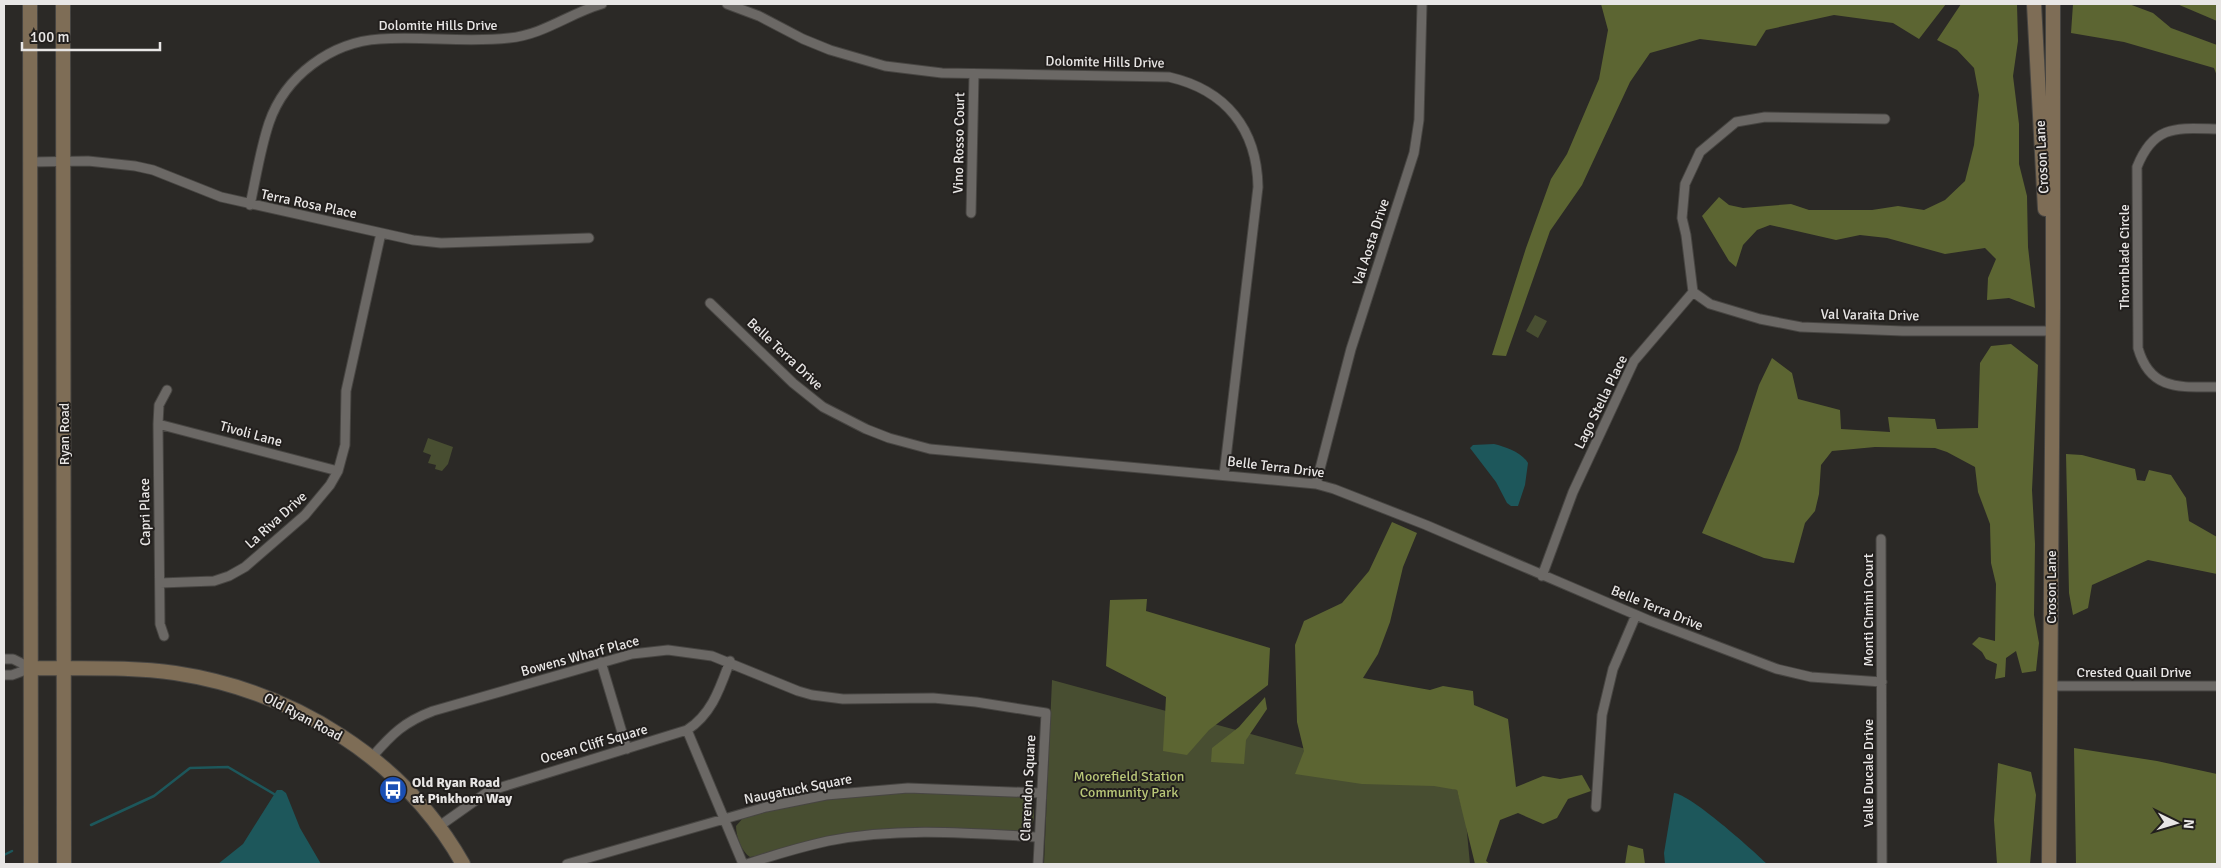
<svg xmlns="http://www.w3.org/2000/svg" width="2221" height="868" viewBox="0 0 2221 868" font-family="Signika,sans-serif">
	<rect width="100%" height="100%" fill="#2b2926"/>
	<path fill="#484e31" d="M1535,315l12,6 -9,17 -12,-7z
		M428,438l25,9 -5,17 -6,7 -7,-2 1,-4 -8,-2 3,-8 -8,-3z
		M1052,680l405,110 9,32 4,42h-426z
		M919,792l108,5c10,10 10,30 -4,36l-106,-4 -167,28c-8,-5 -14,-20 -14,-31l7,-8c58,-16 115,-25 176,-26z"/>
	<path fill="#5c6532" d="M1601,4h345l-27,35 -26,-16 -59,-8 -68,15 -10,16 -56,-7 -50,14 -20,29 -48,103 -32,46 -44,125 -14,-1 34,-107 25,-69 16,-25 32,-75 9,-49z
		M1961,4h56l1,37 -5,35 6,48v40l8,32 1,51 7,61 -26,-10 -22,2 1,-22 8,-19 -11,-11 -40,6 -58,-16 -27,-3 -24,5 -66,-15 -13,5 -14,15 -7,22 -7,-6 -27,-45 17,-19 10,8 14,3 48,-4 18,6h63l26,-4 26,4 21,-10 20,-19 9,-36 5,-50 -5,-27 -17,-18 -20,-10z
		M2073,4h56l24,9 18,15 46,17v31l-3,-8 -90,-26 -53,-9z
		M2177,4h40v17z
		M2011,344l27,21 -6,125 3,54 -1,71 5,28 -3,28 -14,2 -6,-22 -10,7 -1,19 -10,2 2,-15 -11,-5 -4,-7 -10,-8 7,-7 16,4 1,-57 -5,-21 -1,-39 -12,-32 -3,-25 -28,-15 -12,-4 -60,-1 -43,4 -11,14 -2,29 -4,17 -10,12 -11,40 -30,-5 -62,-25 36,-83 21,-65 13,-27 20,15 6,26 42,11 1,19 49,3 -2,-15 47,2 2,10 41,-1 2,-65 11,-17z
		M2066,454l16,1 53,14 2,11 8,1 4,-11 22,5 15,23 3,23 28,16v37l-69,-14 -56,25 -4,23 -15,7 -4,-22z
		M1392,522l25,11 -14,34 -13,55 -12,32 -15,24 67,12 13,-4 30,5 1,14 34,14 8,68 27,-11 17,3 22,-4 9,16 -23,8 -11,19 -14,6 -25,-11 -18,7 -14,41 4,3h-15l-18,-74 -23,-4 -72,-2 -67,-10 9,-23 -7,-29 -2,-77 9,-24 38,-18 27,-32z
		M1147,599l-1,12 124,37 -2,37 -59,45 -22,25 -24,-4 3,-54 -60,-31 4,-66z
		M1265,697l2,12 -21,31 -2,24 -33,-2 1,-14 27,-21z
		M2074,748l83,13 60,13v90h-141z
		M1998,763l33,9 5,23 -6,69h-33l-3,-44z
		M1628,845l15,4 2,15h-20z"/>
	<path fill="#1d575b" d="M1494,444c12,3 27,8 34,19l-3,22 -7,21h-7l-4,-3 -11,-21 -26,-34 3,-3z
		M277,790h5l4,3 14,35 21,36h-103l25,-20z
		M1674,793c16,1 79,57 93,71h-102l-1,-11z"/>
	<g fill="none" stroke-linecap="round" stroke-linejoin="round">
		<path stroke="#1d575b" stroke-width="2.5" d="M91,825l63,-29 36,-28 38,-1 46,27
			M4,855l8,-4"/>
		<g stroke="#474542" stroke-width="11">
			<path id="street" d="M727,4l32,12 44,23 27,11 55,16 57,7 227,4c57,13 88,52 89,110l-34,288
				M2217,129c-40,-1 -63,-5 -80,38l1,181c12,43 42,39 79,39
				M30,162l58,-1 47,5 18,4 68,27 192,43 28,3 148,-5
				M250,205c6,-27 10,-55 19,-82 16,-47 62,-81 111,-84 43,-3 87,4 129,-1 34,-3 61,-25 93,-34
				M971,213l3,-139
				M1693,292l17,12 50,15 41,8 102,4h150
				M710,303l83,80 30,24 43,22 23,9 41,11 386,35 18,5 92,36 222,95 129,49 34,8 71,5
				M158,424l180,47
				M1316,484l35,-135 63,-196 5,-33 3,-116
				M1881,539l1,325
				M1542,576l31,-84 61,-131 59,-69 -7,-57 -4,-17 3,-34 15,-32 36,-30 29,-5 120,2
				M160,583l54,-2 15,-5 16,-9 60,-52 25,-30 8,-14 7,-26 1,-54 35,-158
				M164,636l-4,-12 -2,-200 1,-19 8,-15
				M4,659h9l18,9
				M601,662l26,87
				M4,675h8l19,-7
				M2050,686h167
				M687,730l56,134
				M372,757c20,-23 32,-35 61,-46l199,-57 36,-4 44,6 86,35 14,4 31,4 90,-1 43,4 70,11 -8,151
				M1596,807l6,-92 11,-46 23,-54
				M438,827l51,-36 198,-61c25,-16 33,-42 43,-69
				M567,864l199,-57 60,-12 82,-7 133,5
				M747,864c27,-9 54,-17 81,-23 70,-14 141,-8 211,-4"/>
		</g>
		<g stroke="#474542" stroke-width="16">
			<path id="secondary" d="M30,4l1,860
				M63,4l1,860
				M2034,4l11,205
				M31,668c47,1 97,-2 144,5 118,18 229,86 288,191
				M2049,864l4,-555v-305"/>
		</g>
		<use href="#street" stroke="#6b6865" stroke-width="9"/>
		<use href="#secondary" stroke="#7e6d56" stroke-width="14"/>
	</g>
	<defs>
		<g id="bus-disc" transform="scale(1.4375)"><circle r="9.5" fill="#1a4fb4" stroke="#221f1d"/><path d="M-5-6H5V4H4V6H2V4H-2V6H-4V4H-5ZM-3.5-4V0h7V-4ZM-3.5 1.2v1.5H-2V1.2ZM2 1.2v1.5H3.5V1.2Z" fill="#fff"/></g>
	</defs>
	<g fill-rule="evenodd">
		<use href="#bus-disc" x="393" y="790"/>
	</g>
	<g text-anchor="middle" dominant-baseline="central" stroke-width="4" stroke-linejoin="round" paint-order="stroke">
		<g font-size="14" fill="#e8e6e5" stroke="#221f1d">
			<text x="438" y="25">Dolomite Hills Drive</text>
			<text transform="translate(1105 62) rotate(1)">Dolomite Hills Drive</text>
			<text transform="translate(959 143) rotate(-89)">Vino Rosso Court</text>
			<text transform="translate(2042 157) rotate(-93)">Croson Lane</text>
			<text transform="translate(309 204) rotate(12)">Terra Rosa Place</text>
			<text transform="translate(1371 242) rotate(-72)">Val Aosta Drive</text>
			<text transform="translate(2124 257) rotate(-90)">Thornblade Circle</text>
			<text transform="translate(1870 315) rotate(1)">Val Varaita Drive</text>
			<text transform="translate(785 354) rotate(43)">Belle Terra Drive</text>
			<text transform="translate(1601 402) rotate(-64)">Lago Stella Place</text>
			<text transform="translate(64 434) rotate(-90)">Ryan Road</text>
			<text transform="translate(251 434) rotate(15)">Tivoli Lane</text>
			<text transform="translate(1276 467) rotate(7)">Belle Terra Drive</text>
			<text transform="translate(145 512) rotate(-91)">Capri Place</text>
			<text transform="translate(276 520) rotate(-42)">La Riva Drive</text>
			<text transform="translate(2051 587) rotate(-90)">Croson Lane</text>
			<text transform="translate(1657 608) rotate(22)">Belle Terra Drive</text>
			<text transform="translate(1868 610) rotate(-90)">Monti Cimini Court</text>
			<text transform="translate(580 656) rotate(-15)">Bowens Wharf Place</text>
			<text x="2134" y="672">Crested Quail Drive</text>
			<text transform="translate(303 717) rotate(28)">Old Ryan Road</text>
			<text transform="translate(594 744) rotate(-16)">Ocean Cliff Square</text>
			<text transform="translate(1868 773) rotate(-90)">Valle Ducale Drive</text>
			<text transform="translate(1028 788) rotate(-87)">Clarendon Square</text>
			<text transform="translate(798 789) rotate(-11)">Naugatuck Square</text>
		</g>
		<g font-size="14" fill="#b9c778" stroke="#221f1d">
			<text x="1129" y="776">Moorefield Station<tspan x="1129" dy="16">Community Park</tspan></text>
		</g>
		<g font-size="14" font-weight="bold" fill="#e8e6e5" stroke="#221f1d" text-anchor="start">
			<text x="412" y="782">Old Ryan Road<tspan x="412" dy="16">at Pinkhorn Way</tspan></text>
		</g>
	</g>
	<rect width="2221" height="868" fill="none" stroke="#e8e6e5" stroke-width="10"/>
	<g transform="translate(2176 823) rotate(95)" stroke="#221f1d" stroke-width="4" paint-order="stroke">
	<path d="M0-4L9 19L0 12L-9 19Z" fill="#e8e6e5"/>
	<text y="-8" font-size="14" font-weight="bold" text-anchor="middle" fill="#e8e6e5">N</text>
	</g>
	<path d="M22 42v8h138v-8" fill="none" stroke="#e8e6e5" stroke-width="2.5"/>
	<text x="30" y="42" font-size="15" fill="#e8e6e5" stroke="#221f1d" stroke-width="4" paint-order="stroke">100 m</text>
</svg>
